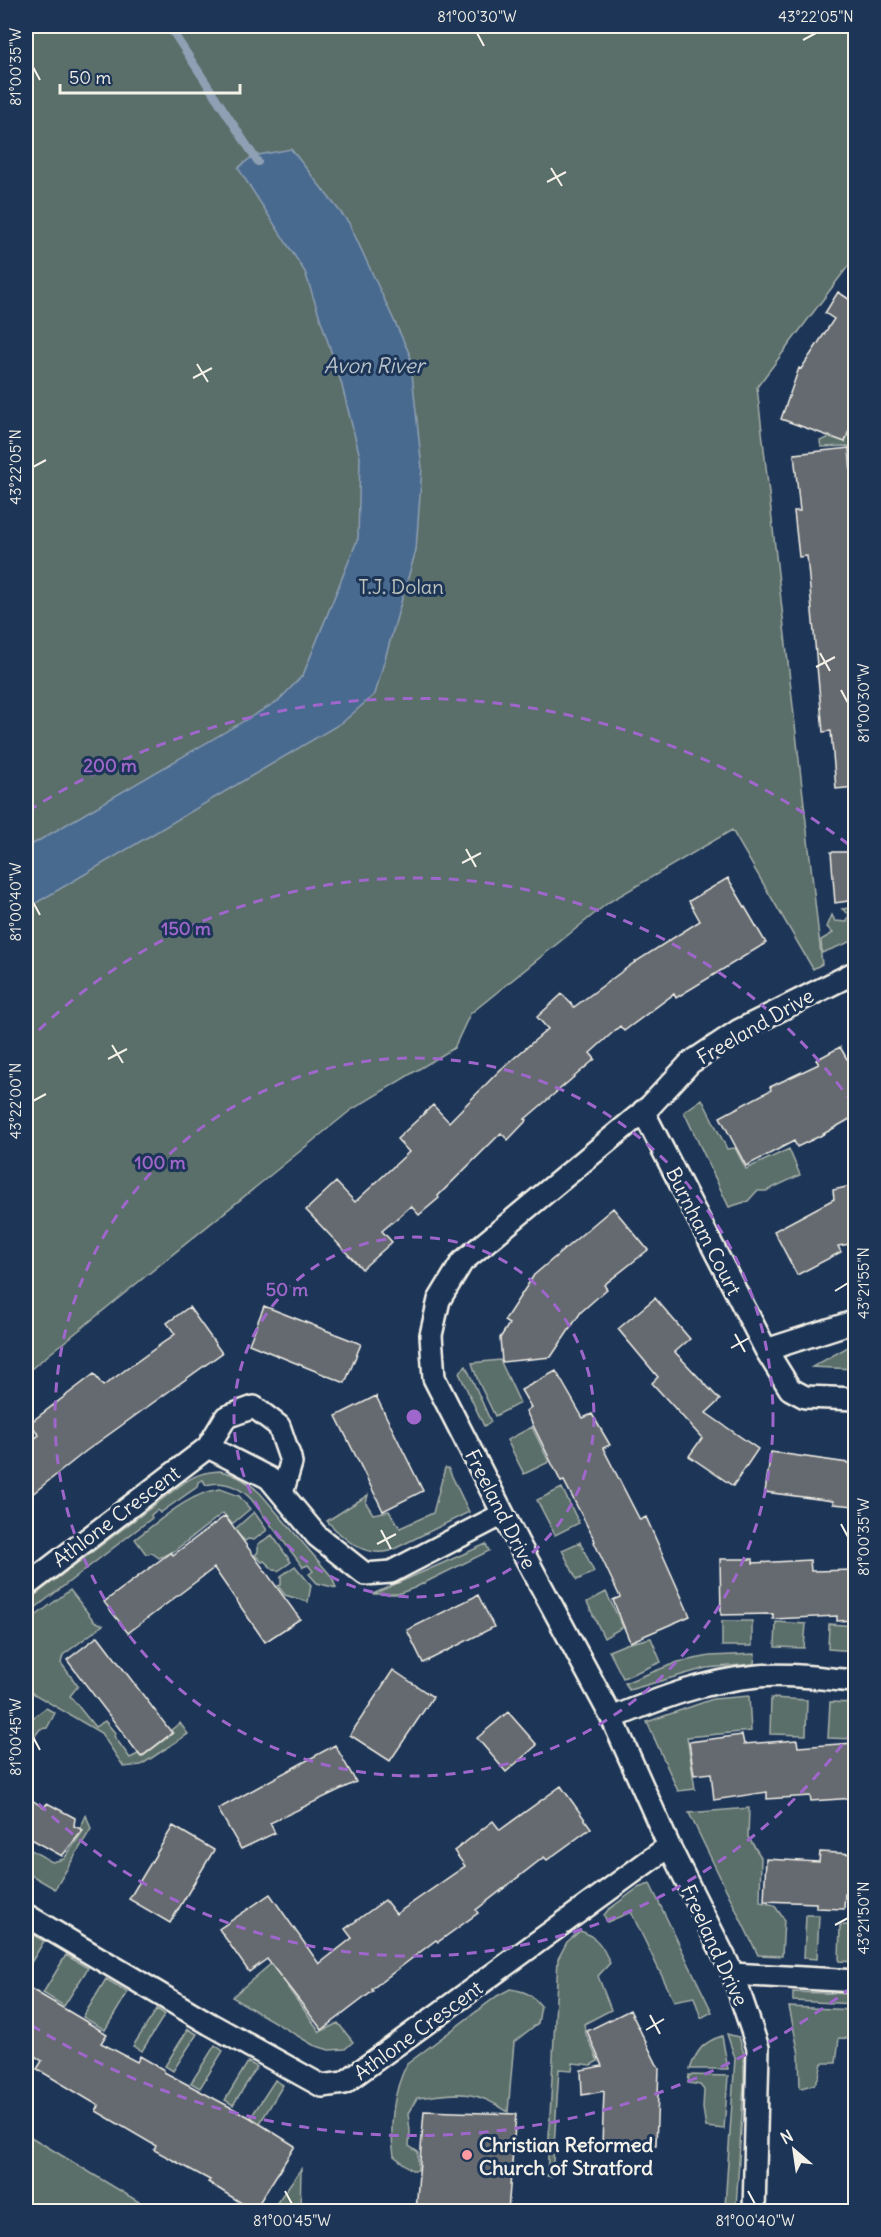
<svg xmlns="http://www.w3.org/2000/svg" width="881" height="2237" viewBox="0 0 881 2237" font-family="Delius,sans-serif">
	<rect width="100%" height="100%" fill="#1d3557"/>
	<filter id="ink" filterUnits="userSpaceOnUse"><feTurbulence type="fractalNoise" baseFrequency=".0167" numOctaves="2"/><feDisplacementMap in="SourceGraphic" scale="12" xChannelSelector="R" yChannelSelector="G"/><feConvolveMatrix kernelMatrix="1 2 1 2 8 2 1 2 1" color-interpolation-filters="sRGB"/></filter>
	<g filter="url(#ink)">
		<path fill="#5a6e6a" stroke="#a7b0a9" stroke-width="1.5" d="M26,26h830l-1,231 -98,130 65,577 -9,5 -81,-139 -123,72 -139,112 -16,34 -103,62 -325,263z
			M855,417v33l-3,1 -3,-5 -28,1 -1,-6 8,-3 6,-15 18,1z
			M855,907v33l-33,13 -1,-13 12,-7 -6,-6 5,-12 3,6 12,1 2,-8 -7,-5z
			M702,1099l25,50 8,-1 11,21 43,-20 11,26 -34,16h-9l-9,10 -19,6 -45,-95z
			M855,1343v26l-43,-2z
			M500,1360l20,43 -25,13 -17,-35 -6,-18z
			M466,1366l25,56 -7,4 -25,-53z
			M532,1427l17,35 -25,12 -17,-34z
			M445,1468h3l21,44 -79,39c-27,6 -45,-11 -63,-30l41,-26 -2,8 7,11 16,-3 11,17 33,-15z
			M220,1471c17,4 27,10 40,22l72,84 4,11 -19,-5 -8,-9 4,-3 -5,-6 -5,2 -52,-68c-13,-13 -27,-19 -45,-14l-3,-5 -5,2 -1,5 -37,26 -3,-3 -6,5 1,3 -126,97v-13l155,-117c13,-10 23,-13 39,-14z
			M562,1488l17,35 -24,12 -18,-35z
			M220,1489l19,7 11,13 -18,15 -9,-11 -49,38 -15,7 -7,-5 -6,1 -11,-15c26,-19 52,-45 85,-50z
			M254,1512l13,18 -13,10 -6,-1 -3,2 -11,-11z
			M272,1535l19,27 -13,9 -4,-1 -10,-9 -2,1 -7,-7 3,-3v-8z
			M580,1542l14,30 -17,8 -15,-30z
			M486,1544l3,7 -75,37 -16,6h-25z
			M295,1566l16,19 -3,17 -23,-7 -7,-9 3,-1v-9z
			M70,1590l24,31 9,4 -40,30 -2,8 17,23 -8,10 25,31 10,-6 11,13 -2,2 16,22 8,-4 4,3 31,-24 -2,-3 9,-7 8,11 -47,31 -17,2 -23,-34 -72,-42 -3,-5v-63z
			M606,1592l17,35 -19,11 -17,-36z
			M722,1621h30v25h-30z
			M776,1622l30,2 -2,24 -29,-1z
			M829,1624l26,2v25l-27,-2z
			M651,1638l10,24 -38,16 -14,-27 17,-7z
			M755,1654l-1,10 -48,4 -77,22 -4,-7 53,-21 32,-6z
			M749,1696l2,35 -64,6 8,52 -17,2 -31,-69 66,-23z
			M771,1698l36,2 -1,35 -36,-1z
			M830,1702l25,1v36l-27,-1z
			M46,1708l9,5 -8,15 -7,1 -13,18 4,6 -5,9v-39z
			M749,1808l-1,29 13,20 -1,45 14,3 10,14 -2,37 -24,-1 -69,-142z
			M86,1815l5,14 -36,60 -29,-17v-25l26,15 12,-3 19,-28 -3,-2z
			M650,1884l62,128 -11,6 -7,-21 -20,4 -43,-89 -24,10 -3,-7 4,-5 30,-22z
			M806,1915h13l-2,44 -13,-1z
			M840,1925h15v37l-16,-1z
			M26,1931l18,10 -18,30z
			M580,1931c17,5 23,16 30,32l-12,13 13,34 -27,14 2,10 12,27 -7,4 -18,-2 -1,7 -13,-1 -7,108 -5,-1 11,-217 9,-17z
			M286,1951l2,37 32,44 18,-9 15,19 -8,7 -16,1 -16,-5 -81,-48z
			M66,1955l22,13 -24,38 -21,-13z
			M106,1979l22,13 -23,38 -22,-13z
			M510,1989c15,2 21,5 31,17l-3,17 -24,19 -6,70c-35,-24 -51,-19 -91,-14l-9,15 2,18 -1,15 9,6v18h-6l-18,-14c-5,-30 -1,-65 13,-92l90,-68z
			M793,1992l62,2v10l-62,-3z
			M789,2007l66,3v29l-16,-1 -3,25h-14l-3,13 -4,8 -13,4h-2l-1,-34z
			M157,2009l8,5 -23,37 -9,-5z
			M188,2029l9,5 -24,37 -8,-5z
			M727,2034l12,3 5,17v29l-8,124 -11,-1 10,-148z
			M722,2036l6,33h-38c7,-19 13,-27 32,-33z
			M215,2045l8,6 -23,37 -9,-5z
			M248,2062l9,5 -24,38 -8,-5z
			M689,2075l39,1 -4,53 -18,-2 -3,-19 1,-18 -4,-5 -12,-2z
			M275,2080l8,5 -23,38 -9,-6z
			M26,2134l128,77h-128z
			M301,2169l-1,42h-29z"/>
		<path fill="#4a6a8f" stroke="#8ea0b3" stroke-width="1.5" d="M291,149l58,74 61,132 12,113 -6,82 -41,144 -32,28 -317,187v-61l252,-147 25,-26 55,-137 2,-81 -19,-75 -36,-110 -67,-104 15,-12z"/>
		<g fill="none" stroke-linecap="round" stroke-linejoin="round">
			<path stroke="#8ea0b3" stroke-width="8" d="M169,26l89,136"/>
		</g>
		<path fill="#656a70" stroke="#f4f1e8" stroke-width="1.5" d="M838,292l17,11v109l-10,30 -64,-23 18,-51 2,1 33,-50 -9,-6z
			M849,448l6,76v263l-19,2 -5,-58 -8,1 -16,-176 -8,1 -5,-46h6l-6,-57z
			M831,852h24v48l-20,3z
			M728,878l38,65 -90,55 -2,-4 -50,37 -4,-5 -30,27 5,6 -70,60 2,1 -19,20 -7,-7 -63,63 1,2 -20,17 -8,-9 -29,25 10,11 -30,27 -56,-59 30,-28 19,20 54,-50 -12,-13 36,-34 16,17 51,-52 48,-41 -11,-12 25,-23 12,13 58,-43 68,-43 -11,-20z
			M840,1047l7,12 8,-5v62l-35,20 -23,11 -3,-6 -48,25 -26,-49 51,-27 -1,-3 49,-23 -3,-4z
			M855,1185v58l-17,3 3,6 -44,23 -23,-44 60,-32 -1,-9z
			M613,1208l35,42 -44,35 3,4 -26,23 -30,45 -49,5 -2,-24 9,-14 -5,-3 30,-46z
			M655,1298l35,41 -15,13 45,48 -14,13 52,36 -25,37 -44,-30 13,-18 -50,-55 6,-6 -40,-48z
			M264,1306l97,38 -16,39 -96,-39z
			M189,1307l33,46 -136,98 -60,48v-54l13,-10 -9,-12 64,-49 9,12 72,-52 -8,-11z
			M556,1371l27,47 9,-4 18,31 -7,3 37,72 6,-3 44,99 -60,26 -17,-42 7,-3 -26,-55 1,-1 -31,-60 -3,1 -35,-71 5,-4 -10,-17z
			M376,1396l47,95 -40,20 -47,-95z
			M771,1452l84,12v42l-22,-2v-3l-68,-9z
			M225,1516l75,103 -35,23 -51,-74 -86,65 -24,-31 67,-50 2,3z
			M720,1559h33v4l57,-3 1,11 44,-1v50l-18,1v-5l-64,3v-5l-52,1z
			M478,1595l16,32 -71,36 -16,-33z
			M98,1636l74,97 -31,24 -74,-97z
			M393,1670l40,27 -43,64 -40,-26z
			M508,1712l29,33 -31,27 -29,-34z
			M742,1735l2,9 53,-4 1,7 55,-4 2,55 -44,3 -1,-5 -43,3v-7l-53,8 -3,-27 -17,2 -5,-33z
			M335,1745l21,37 -86,41 5,10 -34,16 -23,-40z
			M561,1786l30,42 -44,32 -3,-3 -68,53 2,3 -40,29 -2,-2 -64,49 1,2 -51,39 -55,-71 -18,13 -30,-43 51,-35 49,70 33,-26 -7,-9 40,-29 11,14 69,-48 -11,-15 39,-30 7,9z
			M26,1796l18,12 3,-5 28,15 -1,8 9,4 -21,26 -36,-20z
			M173,1826l41,24 -44,73 -41,-24z
			M820,1852l35,2v41l-10,-1 -1,15 -28,-1v-5l-52,-2 2,-42 53,3z
			M26,1986l81,48 -6,9 36,19 3,-6 24,14v2l85,45 46,29 -41,65 -46,-29 2,-2 -56,-30 2,-4 -60,-35 3,-5 -62,-37 5,-8 -16,-11z
			M630,2010l29,59 -3,76 -54,-1 2,-53 -22,4 -1,-25 21,-4 -15,-35z
			M424,2111l92,3 -8,97h-92z"/>
		<g fill="none" stroke-linecap="round" stroke-linejoin="round">
			<g stroke="#f4f1e8" stroke-width="26">
				<path id="street" d="M643,1111l123,239 24,39 15,8 51,2
					M766,1350l90,-29
					M208,1447l18,-30 28,-10 25,19 11,32 1,5 -9,30
					M26,1586l182,-139 61,31 48,58 48,38 26,-2 112,-58
					M612,1718c49,-20 92,-37 146,-42 32,-3 66,3 98,5
					M26,1915l184,109 112,62 22,-3 325,-237
					M733,1974l123,7
					M754,2212l4,-164 -25,-74 -64,-128 -57,-128 -94,-175 -84,-165 -3,-43 8,-35 23,-38 188,-156 40,-43 48,-32 118,-59"/>
			</g>
			<use href="#street" stroke="#1d3557" stroke-width="21"/>
		</g>
	</g>
	<path fill="none" stroke="#f4f1e8" stroke-width="2" d="M477,33l7,13M803,40l13,-7M33,67l7,13M551,168l11,18M547,182l19,-10M197,364l11,18M193,378l19,-10M33,467l13,-7M820,653l10,18M816,667l19,-10M841,690l7,13M466,849l10,18M462,863l19,-10M33,902l7,13M112,1045l11,18M108,1059l19,-10M33,1101l13,-7M835,1291l13,-8M735,1334l10,18M731,1348l18,-10M841,1524l7,13M381,1530l10,19M377,1544l19,-10M33,1737l7,13M835,1925l13,-7M650,2015l10,19M646,2030l18,-11M285,2191l7,13M748,2191l7,13"/>
	<g fill="none" stroke="#9f67cb" stroke-width="3" stroke-dasharray="10 8">
		<circle cx="414" cy="1417" r="180"/>
		<circle cx="414" cy="1417" r="359"/>
		<path d="M853 1730A539 539 0 0 1 26 1791M26 1043A539 539 0 0 1 853 1104"/>
		<path d="M852 1987A719 719 0 0 1 28 2023M28 811A719 719 0 0 1 852 847"/>
	</g>
	<circle fill="#ff9aa2" stroke="#1d3557" stroke-width="2" cx="467" cy="2155" r="6"/>
	<g text-anchor="middle" dominant-baseline="central" stroke-width="6" stroke-linejoin="round" paint-order="stroke">
		<g font-size="20" fill="#bec3bc" stroke="#1d3557">
			<text x="401" y="586">T.J. Dolan</text>
		</g>
		<g font-size="20" fill="#f4f1e8" stroke="#1d3557">
			<text transform="translate(755 1026) rotate(-30)">Freeland Drive</text>
			<text transform="translate(704 1231) rotate(63)">Burnham Court</text>
			<text transform="translate(501 1509) rotate(63)">Freeland Drive</text>
			<text transform="translate(116 1516) rotate(-37)">Athlone Crescent</text>
			<text transform="translate(715 1945) rotate(65)">Freeland Drive</text>
			<text transform="translate(418 2030) rotate(-36)">Athlone Crescent</text>
		</g>
		<g font-size="20" font-weight="bold" fill="#f4f1e8" stroke="#1d3557" text-anchor="start">
			<text x="479" y="2144">Christian Reformed<tspan x="479" dy="23">Church of Stratford</tspan></text>
		</g>
		<g font-size="21" font-style="italic" fill="#b8c2c9" stroke="#1d3557">
			<text x="374" y="365">Avon River</text>
		</g>
	</g>
	<circle cx="414" cy="1417" r="9" fill="#9f67cb" stroke="#1d3557" stroke-width="3"/>
	<g font-size="18" text-anchor="middle" font-weight="bold" fill="#9f67cb" stroke="#1d3557" stroke-width="6" stroke-linejoin="round" paint-order="stroke">
		<text x="110" y="772">200 m</text>
		<text x="186" y="935">150 m</text>
		<text x="160" y="1169">100 m</text>
		<text x="287" y="1296">50 m</text>
	</g>
	<rect width="881" height="2237" fill="none" stroke="#1d3557" stroke-width="66"/>
	<g transform="translate(794 2150) rotate(331)" stroke="#1d3557" stroke-width="4.5" paint-order="stroke">
	<path d="M0-4.5L10 22L0 15L-10 22Z" fill="#f4f1e8"/>
	<text y="-9" font-size="16" font-weight="bold" text-anchor="middle" fill="#f4f1e8">N</text>
	</g>
	<path d="M60 84v9h180v-9" fill="none" stroke="#f4f1e8" stroke-width="3"/>
	<text x="69" y="84" font-size="18" fill="#f4f1e8" stroke="#1d3557" stroke-width="4.5" paint-order="stroke">50 m</text>
	<rect x="33" y="33" width="815" height="2171" fill="none" stroke="#f4f1e8" stroke-width="2"/>
	<g font-size="15" text-anchor="middle" fill="#f4f1e8">
		<text x="477" y="22">81°00'30"W</text>
		<text x="816" y="22">43°22'05"N</text>
		<text transform="translate(16 67) rotate(-90)" y="5">81°00'35"W</text>
		<text transform="translate(16 467) rotate(-90)" y="5">43°22'05"N</text>
		<text transform="translate(864 703) rotate(-90)" y="5">81°00'30"W</text>
		<text transform="translate(16 902) rotate(-90)" y="5">81°00'40"W</text>
		<text transform="translate(16 1101) rotate(-90)" y="5">43°22'00"N</text>
		<text transform="translate(864 1283) rotate(-90)" y="5">43°21'55"N</text>
		<text transform="translate(864 1537) rotate(-90)" y="5">81°00'35"W</text>
		<text transform="translate(16 1737) rotate(-90)" y="5">81°00'45"W</text>
		<text transform="translate(864 1918) rotate(-90)" y="5">43°21'50"N</text>
		<text x="292" y="2226">81°00'45"W</text>
		<text x="755" y="2226">81°00'40"W</text>
	</g>
</svg>
